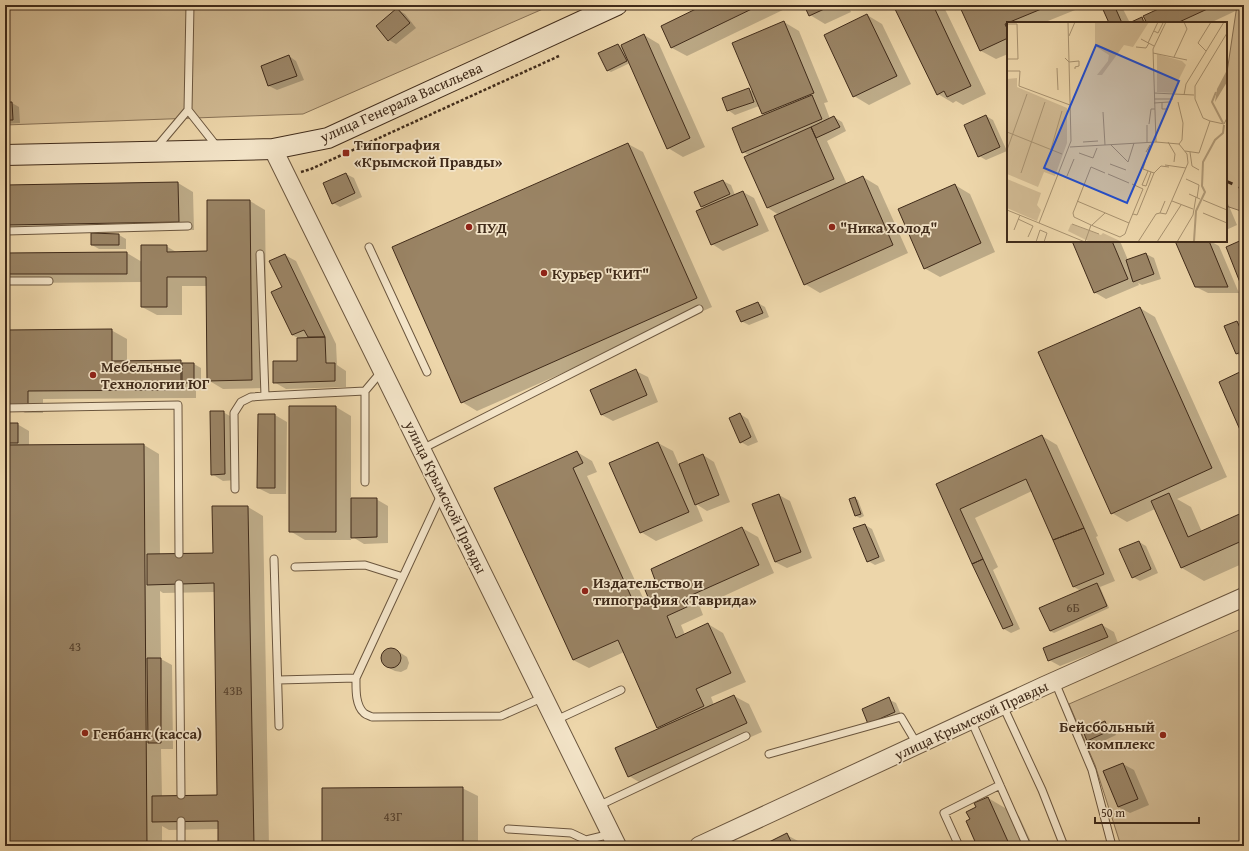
<svg xmlns="http://www.w3.org/2000/svg" width="1249" height="851" viewBox="0 0 1249 851" font-family="'Gentium Book Plus',serif">
	<rect width="100%" height="100%" fill="#edd6aa"/>
	<filter id="stains"><feTurbulence type="fractalNoise" baseFrequency=".005" numOctaves="4"/><feColorMatrix values="0 0 0 0 .2 0 0 0 0 .09 0 0 0 0 .02 0 0 0 .5 -.17"/></filter>
	<radialGradient id="worn" r=".72"><stop offset=".6" stop-color="#630" stop-opacity="0"/><stop offset="1" stop-color="#630" stop-opacity=".3"/></radialGradient>
	<path fill="#d0b992" stroke="#887256" d="M5,5h547l-249,109 -298,11z
		M1237,5h7v207l-18,-6v-127z
		M1244,628v214l-14,4h-109l-26,-81 -26,-61z"/>
	<path fill="#0003" fill-rule="evenodd" d="M707,5h79l1,3 -100,48 -15,-8 -10,-21z
		M805,5h43l3,7 -26,12 -15,-9z
		M894,5h49l43,89 -23,11 -7,-4 -3,2 -15,-9z
		M960,5h125v1l-42,17h-35v31l-12,5 -15,-8z
		M1102,5h19l9,18h-20z
		M1169,5h75v2l-34,16h-79l11,-5 5,4z
		M398,10l7,4 11,14 -20,16 -7,-4 -11,-14z
		M867,15l15,9 29,60 -42,21 -15,-9z
		M784,22l15,9 29,71 -4,1 6,16 4,-2 8,5 4,9 -19,10 20,43 16,-7 15,9 30,67 -88,40 -15,-9 -26,-69 -11,-7 -18,-52 -7,-4 22,-37 -3,-1 -3,-8 -24,9 -7,-5 21,-21 4,3z
		M644,35l15,9 46,103 -22,10 -15,-9 -38,-85 -19,9 -4,-2 11,-25 5,3z
		M289,56l7,5 8,19 -27,10 -8,-4 -7,-20z
		M5,103h7l7,4 1,16 -15,1z
		M986,116l7,4 14,31 -21,9 -7,-4z
		M628,144l15,8 69,155 -235,104 -15,-9z
		M346,174l8,4 8,19 -22,10 -7,-4z
		M723,181l8,4 4,10 8,-3 11,6 15,33 -46,20 -11,-7 -7,-36 -4,-2z
		M178,183l15,9 1,38 -189,4v-48z
		M955,185l15,9 25,58 -55,25 -16,-9z
		M1226,199l11,26 -11,5z
		M208,201h42l15,9 2,178 -44,1 -15,-9 -1,-94h-25v29h-25l-15,-8v-25l-122,1 -15,-9v-20l122,-1 15,9 24,-16 12,7 30,-1z
		M119,235l7,4v10h-27l-7,-4z
		M1073,241h47l8,19 18,-6 8,4 7,21 -19,6 -4,-2 1,2 -33,14 -12,-7z
		M1188,241h22l9,5 20,47h-31l-12,-6z
		M285,255l11,6 40,83 1,21 9,6v16l-60,2 -12,-7 24,-20v-24l-6,-3 -9,-48z
		M758,303l7,4 4,10 -20,8 -8,-4z
		M1140,308l15,9 72,160 -50,22 14,8 11,25 42,-19v50l-40,18 -22,-13 -27,-59 -28,13 -15,-9z
		M1237,322l7,4v32l-7,-4z
		M111,330l16,9v22h53l5,3h9l7,4v19h-5v11l-153,1v14h-18l-15,-9v-3h-5v-70z
		M636,371l12,6 10,25 -45,19 -11,-6 -11,-25z
		M336,407l15,9v83h25l12,7v37l-24,1 -13,-8v4h-46l-15,-9z
		M223,412l12,7 1,61 -13,1 -11,-7z
		M740,414l8,5 10,23 -10,4 -7,-4z
		M259,415h16l12,7 -1,72h-16l-12,-6z
		M5,424h12l12,7v15l115,-1 15,9 1,101 54,-1 34,-47 15,9 6,330h-50v-17l-50,1 -7,-4v20h-157zM160,591l3,2 52,-1 3,204 -56,1 -1,-48h12l-1,-84 -11,-6z
		M1042,436l15,9 41,91 -2,1 19,44 -15,6 9,21 -55,25 -4,-2 31,-40 -7,-4 -42,-96 -57,27 23,49 -5,3 27,59 -9,4 -7,-4 -67,-145z
		M658,443l15,8 6,14 24,-10 11,7 16,40 -23,9 -11,-7 7,17 -47,20 -15,-9z
		M577,452l15,9 5,11 -10,4 57,124 5,-3 8,-17 85,-52 16,9 16,36 -74,34 3,8 -22,10 4,10 23,-11 15,9 23,49 -35,15 3,8 20,-9 15,8 13,28 -118,53 -15,-9 32,-47 -3,-2 -34,-75 -35,16 -16,-8 -77,-171z
		M779,495l11,6 22,57 -25,10 -12,-6z
		M854,498l4,2 6,16 -4,2 -4,-2 -6,-16z
		M865,525l7,4 13,32 -10,4 -7,-4z
		M1139,542l7,4 12,27 -18,8 -7,-4z
		M1102,625l12,7 4,11 -58,23 -11,-6z
		M387,649l9,1 11,7 2,6 -2,6 -6,3 -6,-1 -8,-4 -5,-8 1,-6z
		M888,699l8,4 6,14 -33,6z
		M1105,723l7,4 4,8 -21,10 -7,-5z
		M1123,764l11,6 15,35 -19,8 -12,-6z
		M462,788l16,8v50h-151l-4,-2z
		M988,798l31,18 14,30h-55l-7,-26 7,-12z
		M787,835l20,11h-44z"/>
	<path fill="#9a8465" stroke="#402b1a" d="M704,5h56l-89,43 -10,-22z
		M804,5h29l-24,11z
		M893,5h40l38,81 -24,11 -3,-6 -7,4z
		M959,5h92l-46,19 3,7v7l-28,13z
		M1101,5h13l8,18h-13z
		M1167,5h49l-39,18h-30l-4,-7z
		M397,8l13,15 -22,18 -12,-15z
		M867,14l30,62 -44,21 -29,-62z
		M1142,17l2,6h-15z
		M784,21l30,72 -52,21 -30,-71z
		M644,34l46,104 -23,11 -46,-104z
		M618,44l9,17 -20,10 -9,-18z
		M289,55l8,21 -29,10 -7,-20z
		M749,88l5,14 -27,9 -5,-13z
		M812,95l10,24 -80,34 -10,-25z
		M5,102h7l1,18h-8z
		M986,115l14,32 -22,10 -14,-32z
		M834,116l6,11 -24,11 -5,-11z
		M811,127l23,52 -67,29 -23,-51z
		M628,143l69,155 -236,105 -69,-156z
		M346,173l9,20 -23,11 -9,-21z
		M863,176l30,69 -89,40 -30,-69z
		M723,180l7,14 -29,13 -7,-15z
		M178,182l1,40 -174,3v-40z
		M955,184l26,59 -57,26 -26,-60z
		M743,191l15,34 -47,20 -15,-34z
		M207,200h43l2,180 -45,1 -1,-104h-39v30h-26v-62h26v7l40,-1z
		M91,233l28,1v11h-28z
		M1244,239v51h-1l-17,-43z
		M1072,241h40l16,38 -34,14z
		M1175,241h34l19,46h-33z
		M127,252v22h-122v-21z
		M1146,253l8,21 -21,8 -7,-22z
		M285,254l40,83h-17l-4,-7 -12,5 -21,-43 11,-5 -13,-26z
		M758,302l5,11 -22,9 -5,-11z
		M1140,307l72,161 -101,46 -73,-162z
		M1237,321l7,16v14l-8,3 -12,-28z
		M112,329v32l69,-1v30l-153,1v14h-19v-13h-4v-62z
		M325,337l1,26h9v18l-62,2v-22h24v-23z
		M182,363h12v20h-12z
		M636,369l11,26 -46,20 -11,-25z
		M1244,370v69l-25,-57z
		M289,406h47v126h-47z
		M210,411h14l1,63 -14,1z
		M740,413l11,24 -11,6 -11,-25z
		M258,414h17v74h-18z
		M5,423h13v20h-13z
		M1042,435l42,93 -31,12 -27,-61 -66,30 23,50 -11,5 -36,-80z
		M658,442l31,70 -49,21 -31,-70z
		M144,444l3,402h-142v-401z
		M577,451l6,12 -10,5 61,135 14,-6 -5,-12 12,-5 -4,-11 91,-42 17,38 -74,33 4,8 -22,10 9,22 32,-15 23,50 -35,16 8,17 -47,22 -39,-88 -45,20 -79,-172z
		M703,454l16,41 -24,10 -16,-41z
		M1169,493l19,44 56,-25v28l-63,28 -30,-67z
		M779,494l22,58 -26,10 -23,-58z
		M855,497l6,17 -6,2 -6,-17z
		M351,498h26v39l-26,1z
		M212,506h36l6,340h-36v-25l-66,1v-26l65,-1 -3,-212 -67,2v-31l66,-1z
		M865,524l14,33 -12,5 -14,-34z
		M1084,528l20,46 -31,13 -20,-47z
		M1139,541l12,28 -19,9 -13,-29z
		M983,559l30,66 -10,4 -31,-65z
		M1097,583l10,23 -57,25 -11,-23z
		M1102,624l6,13 -60,24 -5,-13z
		M381 658a10 10 0 1 1 20 0a10 10 0 1 1-20 0Z
		M147,658h14v85h-13z
		M734,695l13,28 -119,54 -13,-29z
		M889,697l6,15 -27,12 -6,-15z
		M1105,721l4,10 -22,10 -4,-10z
		M1123,763l15,36 -20,8 -15,-36z
		M463,787v56l-141,1v-56z
		M988,797l22,49h-33l-11,-25 4,-2 -4,-7 10,-5 -2,-4z
		M787,833l6,13h-32z"/>
	<g fill="none" stroke-linecap="round" stroke-linejoin="round">
		<g stroke="#6b563e" stroke-width="9">
			<path id="service" d="M188,110l2,-105
				M156,148l32,-38 30,38
				M7,231l181,-5
				M369,247l58,125
				M260,254l5,142 100,-5
				M5,281h44
				M5,408l173,-3 1,149
				M422,449l277,-140
				M365,482v-91l16,-19
				M235,489l-1,-76 7,-11 10,-5 14,-1
				M441,495l-85,183c0,10 -1,27 8,35 2,2 6,3 8,4l129,-1 43,-19
				M274,559l5,167
				M295,567l70,-2 38,12
				M179,584l2,211
				M278,680l78,-2
				M1055,682l37,88 20,76
				M1003,706l39,84 22,56
				M556,720l65,-30
				M971,720l56,126
				M769,754l132,-37 16,27
				M598,806l148,-70
				M181,821v25
				M508,829l63,4 15,7 -7,6
				M586,840l25,-6
				M959,846l-15,-33 56,-28"/>
		</g>
		<g stroke="#6b563e" stroke-width="20">
			<path id="tertiary" d="M273,149l344,697
				M699,846l345,-160 200,-89"/>
		</g>
		<g stroke="#402b1a" stroke-width="22">
			<path id="secondary" d="M5,155l268,-6 55,-11 289,-133"/>
		</g>
		<path stroke="#402b1a" stroke-width="2.5" stroke-dasharray="3 2" stroke-linecap="butt" d="M301,172l10,-3 248,-113"/>
		<use href="#service" stroke="#f3e4c8" stroke-width="7"/>
		<use href="#tertiary" stroke="#f3e4c8" stroke-width="18"/>
		<use href="#secondary" stroke="#f3e4c8" stroke-width="20"/>
		<path stroke="#402b1a" stroke-width="3" stroke-dasharray="7 7" stroke-linecap="butt" d="M1226,181l18,8"/>
	</g>
	<g fill="#8f2418" stroke="#f3e4c8" stroke-width="1.5">
		<rect x="342" y="149" width="8" height="8" rx="2"/>
		<circle cx="469" cy="227" r="4"/>
		<circle cx="832" cy="227" r="4"/>
		<circle cx="544" cy="273" r="4"/>
		<circle cx="93" cy="375" r="4"/>
		<circle cx="585" cy="591" r="4"/>
		<circle cx="85" cy="733" r="4"/>
		<circle cx="1163" cy="735" r="4"/>
	</g>
	<g text-anchor="middle" dominant-baseline="central" stroke-width="3.5" stroke-linejoin="round" paint-order="stroke">
		<g font-size="13" fill="#56412d">
			<text x="1073" y="607">6Б</text>
			<text x="75" y="646">43</text>
			<text x="233" y="690">43В</text>
			<text x="393" y="816">43Г</text>
		</g>
		<g font-size="15" fill="#402b1a" stroke="#f3e4c8">
			<text transform="translate(401 102) rotate(-24)">улица Генерала Васильева</text>
			<text transform="translate(446 497) rotate(64)">улица Крымской Правды</text>
			<text transform="translate(971 720) rotate(-25)">улица Крымской Правды</text>
		</g>
		<g font-size="15" font-weight="bold" fill="#402b1a" stroke="#f3e4c8" text-anchor="start">
			<text x="354" y="144">Типография<tspan x="354" dy="17">«Крымской Правды»</tspan></text>
			<text x="477" y="227">ПУД</text>
			<text x="840" y="227">"Ника Холод"</text>
			<text x="552" y="273">Курьер "КИТ"</text>
			<text x="101" y="366">Мебельные<tspan x="101" dy="17">Технологии ЮГ</tspan></text>
			<text x="593" y="582">Издательство и<tspan x="593" dy="17">типография «Таврида»</tspan></text>
			<text x="1155" y="726" text-anchor="end">Бейсбольный<tspan x="1155" dy="17">комплекс</tspan></text>
			<text x="93" y="733">Генбанк (касса)</text>
		</g>
	</g>
	<g transform="translate(1007 22)">
		<rect width="220" height="220" fill="#edd6aa"/>
		<path d="M88,0l26,1 28,-1 -16,25 -9,-2 -22,30h-5l11,-14 1,-6 -14,-9zM150,32l25,7 4,4 -8,16 -2,12 -19,-1zM10,56v9l50,21v35l-12,33 -11,-4 -6,15 -31,-13v-95zM0,157l34,14 -4,12 4,5 -4,11 -30,-13zM64,202l30,11 2,-2 17,8 -30,1 -22,-11z" fill="#d0b992"/>
		<path d="M220,48v12l-12,20 2,-13z" fill="#b29c79"/>
		<path fill="none" stroke="#b29c79" stroke-width="2" d="M209,70l-4,10 11,21M187,219l2,-30 9,-19 -3,-6 1,-24 12,-22 8,-7 1,-8"/>
		<path fill="none" stroke="#a89270" stroke-width="1" d="M61,0l3,119 -32,82 46,19M0,2h10l1,35h-11M147,9l4,2 5,-10 -2,-1M62,14l6,-14M134,17l13,7M141,21l10,-21M129,25l10,1 3,-5M199,29l-8,-8 13,-21M146,31l34,7M167,35l13,-28 -3,-7M58,36l4,4 10,-1v5l-4,1v2M50,46l1,22M0,49h13l-1,15 51,19M147,71l40,2M177,73l2,-11 38,-62M147,77h19M155,80v7h6M171,80l5,21 -1,17 -3,4M147,81l15,-1M96,90l2,33M203,99l-7,-3 -8,-19v-13l32,-53M142,102l2,-15h4M140,103v17M0,110l55,22M76,120l15,-1M149,120l-3,-93 13,-27M161,120l7,12 -1,8M104,123l17,17 6,-19M63,125l86,-5 23,2 8,10 1,9 -22,51 -6,-1 5,-12M44,127l11,-38M0,128l20,-56M178,129l14,2 11,-32 14,3 3,-6M139,130l4,-7 -7,24 11,4 7,-7 8,1M183,130l2,14 7,4M72,131l14,5 4,-10M103,142l16,6M158,143l21,3M141,149l-6,14 4,1 5,-14M14,151l24,-71M101,152l21,9M60,154l7,-17M179,157l13,6 -2,13M182,172l11,5M196,178l24,10M70,179l52,22 14,-34 -11,-5M165,179l21,8M0,188l32,13M196,191l24,10M126,192l4,1 17,-42M11,197l15,7 -5,11M65,202l27,10M84,203l29,12 5,-3 4,-11M85,203l13,-12M7,208l6,-15M29,220l4,-12 7,3 -3,9M78,220l6,-17 -17,-8 -1,-4 18,-46 14,6M131,220l18,-28 4,-1M150,220l24,-37M170,220l16,-27 3,-18"/>
		<path fill="#1d4ed8" fill-opacity="0.15" stroke="#1d4ed8" stroke-width="2" d="M89,23l83,36 -52,122 -83,-35z"/>
		<rect width="220" height="220" fill="none" stroke="#402b1a" stroke-width="2"/>
	</g>
	<rect width="1249" height="851" fill="none" stroke="#edd6aa" stroke-width="20"/>
	<rect x="6" y="6" width="1237" height="839" fill="none" stroke="#402b1a" stroke-width="2"/>
	<rect x="10" y="10" width="1229" height="831" fill="none" stroke="#402b1a"/>
	<path d="M1095 817v6h104v-6" fill="none" stroke="#402b1a" stroke-width="2"/>
	<text x="1101" y="817" font-size="12" fill="#402b1a" stroke="#f3e4c8" stroke-width="3" paint-order="stroke">50 m</text>
	<rect width="100%" height="100%" filter="url(#stains)"/>
	<rect width="100%" height="100%" fill="url(#worn)"/>
</svg>
